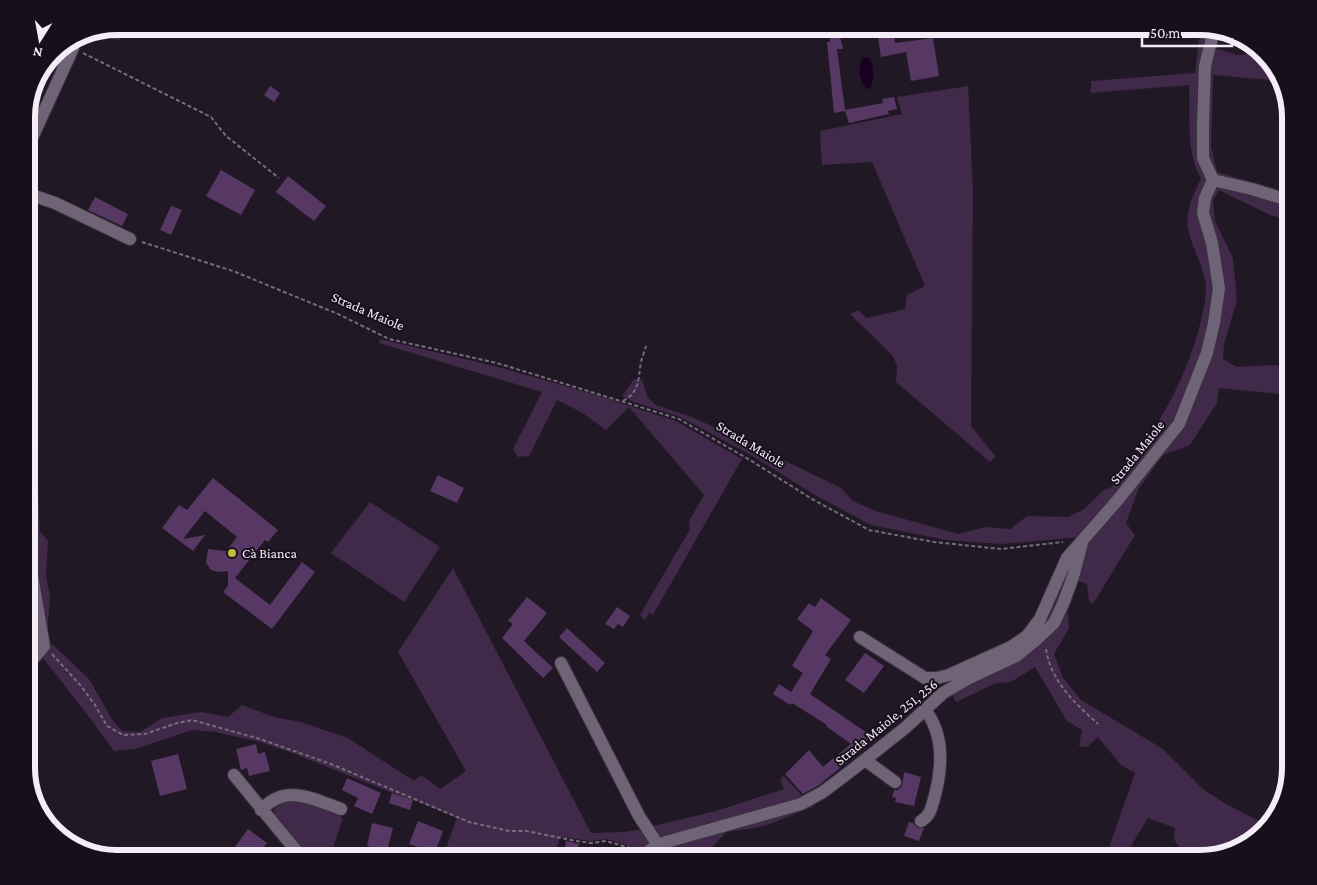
<svg xmlns="http://www.w3.org/2000/svg" width="1317" height="885" viewBox="0 0 1317 885" font-family="'Crimson Pro',serif">
	<rect width="100%" height="100%" fill="#211825"/>
	<path fill="#402949" d="M117,26h13l-11,15 -27,-10z
		M1198,26l13,3 -5,15 3,136 -8,16 15,93 -12,63 -28,69 -95,116 -80,7 -55,-4 -75,-15 -56,-30 -66,-41 -69,-37 -46,-15 -12,-6 12,-17 8,1 6,18 8,7 38,13 61,28 86,42 12,13 23,10 82,23 27,-7 25,2 17,-13 41,1 16,-8 20,-19 6,-2 25,-24 -1,-4c27,-40 51,-81 64,-128 4,-15 8,-30 8,-45 -1,-23 -23,-51 -18,-74 2,-11 8,-24 13,-35 -15,-24 -11,-65 -12,-93l-98,8v-12l104,-8 5,-41z
		M1211,47l26,8 24,-2 20,23 -11,4 -57,-5 -2,72 6,25 57,17 1,4 -60,-14 -10,-22z
		M968,86l5,103 -2,237 25,31 -6,5 -94,-80 1,-16 -4,-10 -43,-42 8,-4 9,8 38,-9 2,-14 18,-9 -53,-124 -50,3 -2,-34 82,-17 -5,-17z
		M1212,186l79,17v18l-21,-6 -51,-25 -6,10 2,21 18,37 4,42 -13,44 -1,15 14,8 43,-2 11,2v28l-72,-7 -2,15 -27,42 -27,10 -25,35 -12,33 9,12 -42,69 -4,-3 -2,-17 -8,-3 -12,24 2,23 -15,26 9,24 18,22 82,49 41,41 22,14 35,18h11l-27,25 -44,12h-19v-7l-8,-13 1,-11 -27,-10 -25,41h-18l30,-86 -14,-8 -23,-28 -11,10 -8,-1 3,-16 -15,-9 -32,-54 -24,15 -15,1 -40,19 -4,-8 96,-58 -3,-14 27,-62 110,-134 36,-103 -12,-110z
		M380,339l118,28 95,27 83,27 66,38 -89,156 -4,-2 -4,7 -5,-5 50,-86 -1,-8 15,-26 -75,-88 -23,23 -25,-18 -24,-12 -28,56 -11,1 -5,-8 29,-57 -163,-49z
		M26,467l8,10 4,13 2,41 8,10 -2,34 4,22 -3,37 -21,14z
		M370,502l70,45 -36,55 -73,-49z
		M453,568l138,265 32,-1 21,-3 11,15 -10,8 -15,-6 -24,-7 -15,2 -31,-4 -7,22h-111l15,-41 -40,-17 -32,-11 -90,-36 -35,-12 -45,-10 -23,-2 -57,19 -21,2 -28,-38 -43,-55 9,-14 37,35 24,42 9,10 18,1 22,-14 39,-6 27,5 14,-12 32,12 27,5 47,16 66,43 7,-6 19,14 26,-18 -68,-119z
		M783,775l20,22 -144,45 -10,-15 67,-16 68,-22 -4,-8z
		M299,799l26,9 18,10 -12,36v5h-23l-33,-38 -1,-17z
		M809,803l4,4c-13,4 -25,10 -38,15 -15,6 -32,8 -48,9l-26,28h-53l11,-12z"/>
	<path fill="#180023" d="M868,57c8,9 5,20 3,31l-5,1c-7,-10 -9,-21 -3,-31z"/>
	<path fill="#573763" d="M894,35l1,8 38,-5 6,38 -28,5 -5,-29 -25,5 -3,-19z
		M840,37l3,12h-6l8,61 38,-7 -1,-4 12,-2 3,12 -9,2 1,3 -40,9 -4,-12 -11,2 -7,-71h3v-4z
		M270,86l10,7 -6,9 -10,-7z
		M221,170l34,20 -14,25 -35,-19z
		M288,176l38,30 -12,15 -38,-29z
		M95,197l33,17 -6,12 -34,-16z
		M171,206l11,4 -11,25 -11,-5z
		M438,475l26,13 -7,15 -27,-12z
		M213,478l65,52 -10,12 -3,-2 -30,38 35,27 32,-43 13,10 -43,57 -49,-37 5,-6v-15l-10,1 -7,-2 -5,-7 2,-14 18,2 11,-14 -32,-26 -22,28 22,-4 -12,16 -31,-23 17,-23 8,5z
		M527,597l20,16 -23,28 29,27 -10,10 -41,-40 11,-14 -5,-3z
		M821,598l30,22 -26,35 6,4 -21,35 66,45 -57,46 -16,9 -18,-20 24,-24 14,17 28,-23 -25,-18 1,-1 -35,-22 -2,2 -17,-11 6,-10 12,8 12,-19 -11,-7 21,-35 -16,-12 12,-16 6,4z
		M617,607l13,9 -7,11 -5,-3 -4,5 -9,-5z
		M567,628l38,35 -8,9 -38,-35z
		M865,653l19,13 -20,27 -19,-13z
		M256,744l2,10 7,-2 5,19 -21,5 -2,-8 -6,2 -5,-21z
		M178,754l9,35 -27,7 -9,-35z
		M904,772l17,5 -7,29 -19,-4 1,-4 -4,-1 2,-7h4l4,-4z
		M347,778l34,15 -9,21 -18,-8 4,-8 -16,-8z
		M392,793l21,7 -3,10 -21,-7z
		M418,821l25,10 -8,22 -26,-9z
		M909,822l4,1 5,5h6l-5,13 -15,-5z
		M372,823l21,5 -6,23 -20,-5z
		M248,829l19,14 -12,16h-29z
		M566,841l13,3 -3,15h-13z"/>
	<g fill="none" stroke-linecap="round" stroke-linejoin="round">
		<g stroke="#3a323e" stroke-width="14">
			<path id="minor" d="M26,151l47,-103 2,-10
				M1213,180l-10,-22v-35l2,-57 9,-36
				M26,193l29,10 75,36
				M26,540l18,106 -18,21
				M860,637l65,41h12l12,-3 62,-28 16,-11 13,-17 27,-61 49,-56 63,-78 28,-71 7,-30 5,-35 -7,-45 -9,-30 2,-15 8,-18 39,9 39,12
				M561,663l78,153 19,29
				M865,760l30,22
				M234,775l69,84
				M261,810c25,-27 52,-11 80,-1
				M921,821c9,-5 10,-12 13,-22 8,-29 11,-64 -9,-89
				M644,859c3,-10 13,-13 22,-17l135,-38 22,-12 29,-22 53,-42 38,-35 26,-15 47,-22 20,-16 18,-17 9,-19 10,-27 9,-34"/>
		</g>
		<path stroke="#756d79" stroke-width="2" stroke-dasharray="4 2.5" stroke-linecap="butt" d="M83,53l128,64 15,19 53,42
			M142,242l91,29 105,43 51,25 108,24 182,56 71,41 62,39 57,31 65,12 67,7 62,-7
			M623,401c17,-9 15,-22 18,-39 1,-5 4,-11 5,-16
			M1046,649c5,33 29,54 52,75
			M52,654l29,32 14,19 12,21 16,9 22,-1 32,-11 15,-3 68,19 71,25 138,58 40,9h17l50,10 15,2 15,-2 28,8"/>
		<use href="#minor" stroke="#706277" stroke-width="12"/>
	</g>
	<circle fill="#c5bc3d" stroke="#180f1c" stroke-width="2" cx="232" cy="553" r="5"/>
	<g text-anchor="middle" dominant-baseline="central" stroke-width="4" stroke-linejoin="round" paint-order="stroke">
		<g font-size="14" fill="#f4edf7" stroke="#180f1c">
			<text transform="translate(368 311) rotate(23)">Strada Maiole</text>
			<text transform="translate(751 444) rotate(31)">Strada Maiole</text>
			<text transform="translate(1137 452) rotate(-51)">Strada Maiole</text>
			<text transform="translate(886 722) rotate(-39)">Strada Maiole, 251, 256</text>
		</g>
		<g font-size="14" fill="#f4edf7" stroke="#180f1c" text-anchor="start">
			<text x="242" y="553">Cà Bianca</text>
		</g>
	</g>
	<path d="M0 0H1317V885H0ZM117 35H1200A82 82 0 0 1 1282 117V768A82 82 0 0 1 1200 850H117A82 82 0 0 1 35 768V117A82 82 0 0 1 117 35Z" fill="#180f1c" fill-rule="evenodd"/>
	<path fill="none" stroke="#f4edf7" stroke-width="6" d="M117 35H1200A82 82 0 0 1 1282 117V768A82 82 0 0 1 1200 850H117A82 82 0 0 1 35 768V117A82 82 0 0 1 117 35Z"/>
	<g transform="translate(40 40) rotate(191)" stroke="#180f1c" stroke-width="4" paint-order="stroke">
	<path d="M0-4L9 19L0 12L-9 19Z" fill="#f4edf7"/>
	<text y="-8" font-size="14" font-weight="bold" text-anchor="middle" fill="#f4edf7">N</text>
	</g>
	<path d="M1142 38v8h90v-8" fill="none" stroke="#f4edf7" stroke-width="2.5"/>
	<text x="1150" y="38" font-size="15" fill="#f4edf7" stroke="#180f1c" stroke-width="4" paint-order="stroke">50 m</text>
</svg>
